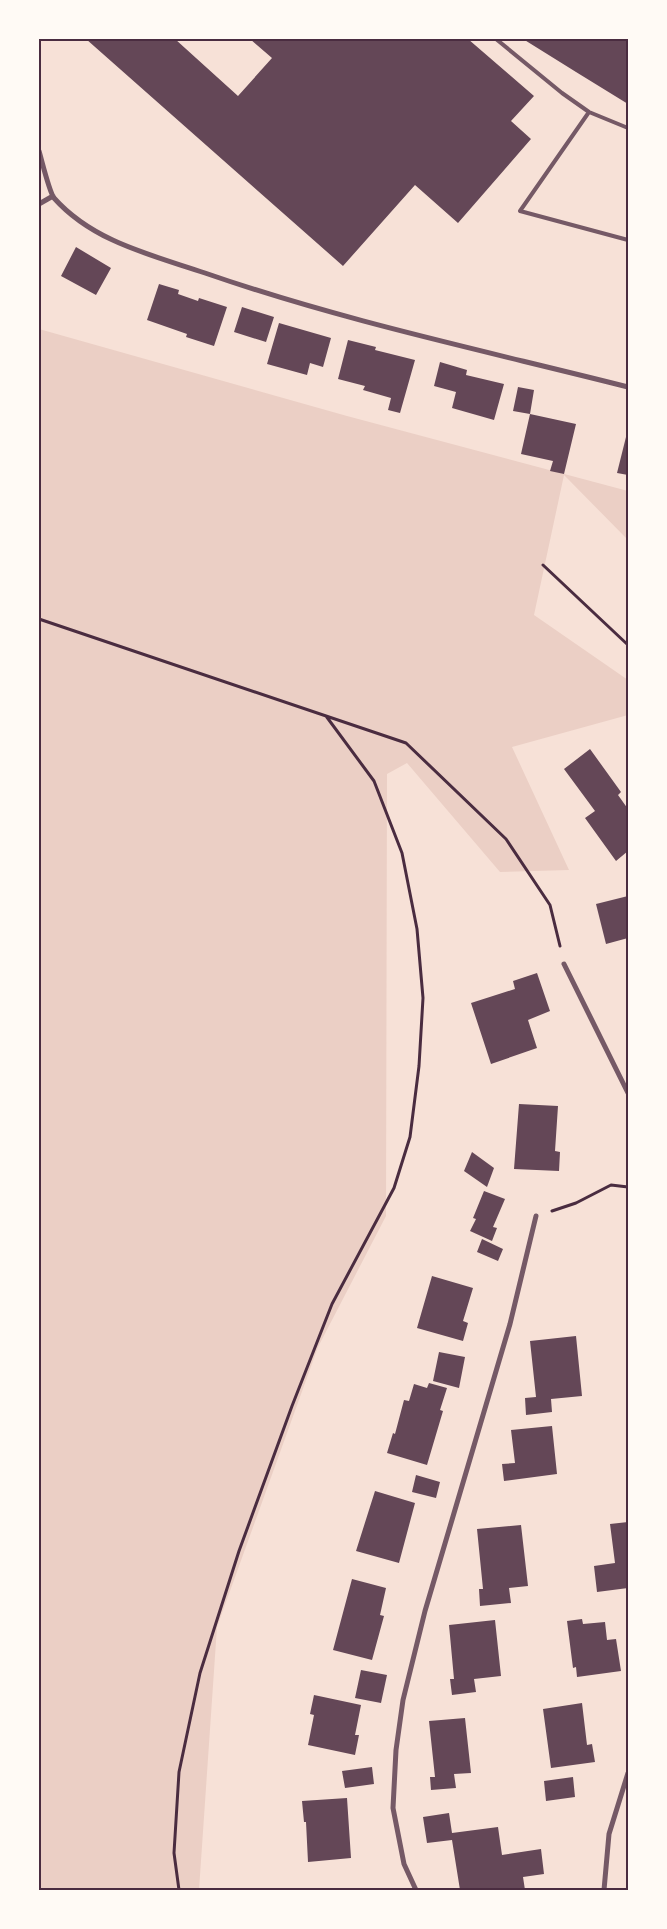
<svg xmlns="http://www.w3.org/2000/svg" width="667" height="1929" viewBox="0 0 667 1929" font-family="'IBM Plex Sans',sans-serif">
	<rect width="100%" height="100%" fill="#f7e1d7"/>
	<path fill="#ebcfc5" d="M39,329l308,87 281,75v49l-64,-65 -30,140 94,65v35l-116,32 57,123 -69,2 -93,-109 -20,11 -1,442 -68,131 -101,280 -18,263h-160z"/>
	<path fill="#644757" d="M86,39h89l63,57 34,-38 -22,-19h218l66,57 -23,25 20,18 -73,84 -43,-38 -72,81z
		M523,39h105v65l-52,-32z
		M76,247l35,21 -15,27 -35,-19z
		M159,284l20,6 -1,4 20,7 1,-3 28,9 -13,39 -28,-9 1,-3 -40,-14z
		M242,307l32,10 -8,25 -32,-10z
		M279,323l52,15 -8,29 -13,-4 -3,12 -40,-11z
		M348,340l28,7 -1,3 40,10 -15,53 -12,-3 3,-12 -28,-8 2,-4 -27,-7z
		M440,362l27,8 -1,5 38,9 -10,36 -42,-12 4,-16 -22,-6z
		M518,387l16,3 -4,24 -17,-3z
		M530,414l46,10 -12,50 -14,-3 3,-10 -32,-7z
		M627,433h1v42l-11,-2z
		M590,749l31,43 -3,3 10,14v42l-12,10 -31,-43 10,-7 -31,-42z
		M628,896v42l-22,6 -10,-40z
		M537,973l13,38 -22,9 9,28 -46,16 -20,-61 44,-14 -2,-8z
		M519,1104l39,2 -3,45 5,1 -1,19 -45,-2z
		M472,1152l22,16 -7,19 -23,-16z
		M484,1191l21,8 -12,28 4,1 -5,13 -22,-10 6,-12 -3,-1z
		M482,1239l21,10 -5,12 -21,-9z
		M432,1276l41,12 -10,33 5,2 -5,18 -46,-13z
		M576,1336l6,60 -31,3 1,13 -26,3 -1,-17 11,-1 -6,-56z
		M439,1352l26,5 -6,31 -26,-7z
		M429,1383l18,5 -7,22 3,1 -16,54 -40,-12 6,-20 2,1 9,-34 5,1 5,-17 13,4z
		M552,1426l5,48 -53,7 -2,-17 13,-1 -4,-33z
		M416,1475l24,7 -4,16 -24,-6z
		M375,1491l40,12 -16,60 -43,-12z
		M628,1522v66l-31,4 -3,-26 21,-3 -5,-39z
		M521,1525l7,61 -19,2 2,15 -31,3 -1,-17h4l-6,-60z
		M352,1579l34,9 -6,27 4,1 -12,44 -39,-10z
		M582,1619l1,5 22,-2 2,18 9,-1 5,32 -44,6 -1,-10 -3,1 -6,-47z
		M495,1620l6,56 -27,3 2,13 -24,3 -2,-16h4l-5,-54z
		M361,1670l26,5 -6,28 -26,-5z
		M314,1695l47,10 -6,30h4l-4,20 -47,-10 6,-30 -4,-1z
		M582,1703l5,42 5,-1 3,18 -44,6 -8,-59z
		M465,1718l6,55 -17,1 2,14 -25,2 -1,-13h5l-6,-56z
		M372,1767l2,17 -29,4 -3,-17z
		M573,1777l2,20 -29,4 -2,-20z
		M347,1798l4,60 -43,4 -2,-40h-2l-2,-21z
		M449,1813l3,20 46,-6 4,28 39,-6 3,25 -21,3 2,13h-65l-8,-50 -25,3 -4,-26z"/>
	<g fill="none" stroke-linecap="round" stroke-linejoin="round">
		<path stroke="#4a2c40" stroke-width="3" d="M543,565l85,80
			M39,619l367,124 100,96 44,66 10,41
			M552,1211l24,-8 35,-18 17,2
			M179,1890l-5,-37 5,-81 21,-99 39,-122 53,-145 40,-102 62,-116 16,-51 9,-71 4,-68 -6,-69 -15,-76 -28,-72 -48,-65"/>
		<path stroke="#755966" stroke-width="4" d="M496,39l66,54 27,19 39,16
			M589,112l-69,99 108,29"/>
		<path stroke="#755966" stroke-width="5" d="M39,151c3,10 10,40 15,47 39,44 98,57 151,75 138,48 281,78 423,114
			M39,204l14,-8
			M564,964l64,129
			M416,1890l-12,-26 -11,-56 3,-58 7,-50 22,-89 85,-287 26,-108
			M604,1890l5,-56 19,-61"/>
	</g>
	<rect width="667" height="1929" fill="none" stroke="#fffaf5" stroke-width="80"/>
	<rect x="40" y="40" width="587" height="1849" fill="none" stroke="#4a2c40" stroke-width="2"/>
</svg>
